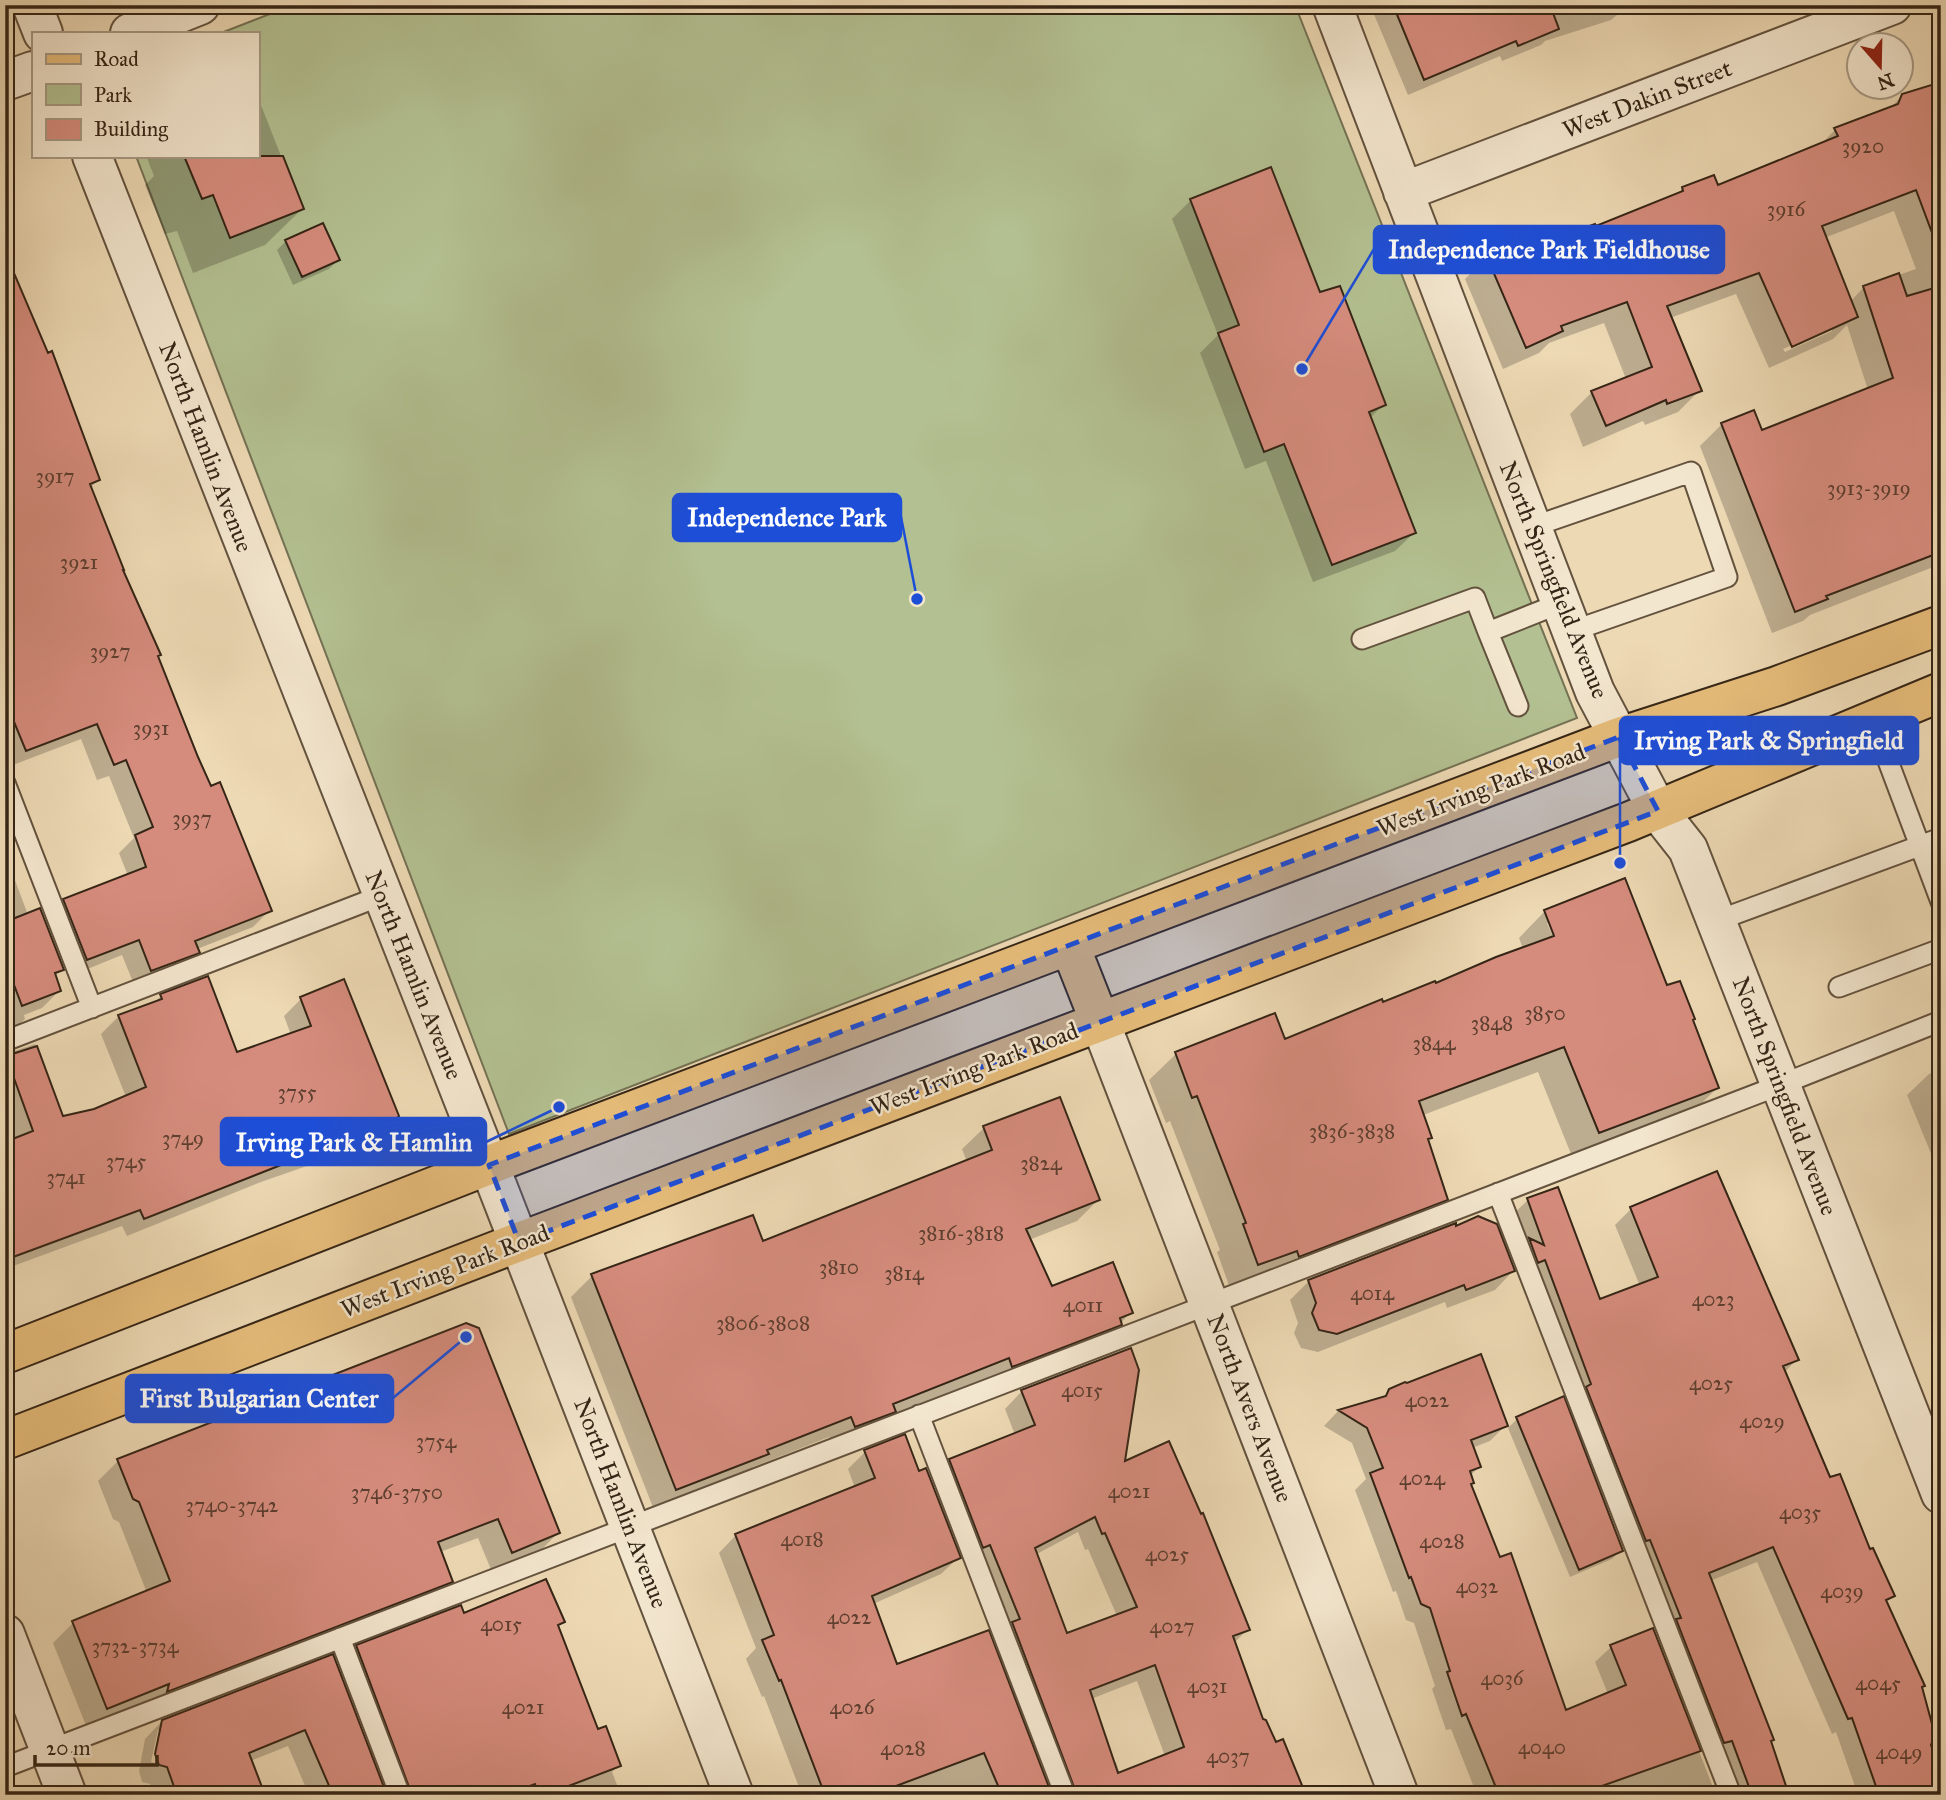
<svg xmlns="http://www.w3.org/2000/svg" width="1946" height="1800" viewBox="0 0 1946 1800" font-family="'IM FELL Great Primer',serif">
	<rect width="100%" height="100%" fill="#edd9b4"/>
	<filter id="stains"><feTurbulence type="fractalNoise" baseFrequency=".00286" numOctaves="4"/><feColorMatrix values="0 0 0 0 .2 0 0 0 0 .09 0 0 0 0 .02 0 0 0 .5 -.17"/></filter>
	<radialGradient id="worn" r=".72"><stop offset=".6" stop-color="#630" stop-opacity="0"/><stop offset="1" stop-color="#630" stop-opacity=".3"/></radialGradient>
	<path fill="#b3c091" stroke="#747254" stroke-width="2" d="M293,5h1002l282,713 -1068,416 -373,-978h121v-123h-36z"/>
	<path fill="#0003" fill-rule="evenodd" d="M1370,5h259l-18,15 -66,21 -4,4 -39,16 -2,-5 -92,39z
		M1941,83v481l-131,51 -7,6 -31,12 -72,-187 22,-22 39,8 107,-42 -21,-65 -14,14 -64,29 -33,-74 -66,24 30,72 -22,22 -33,13 -2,-4 -60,26 -13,-33 22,-22 34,-13 -22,-56 -55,20 -10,10 -36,16 -38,-90 22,-22 40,-6 68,-22 80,-33 8,-8 34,-1 103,-42 15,-15 53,-20 15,-15zM1894,211l22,58 -52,18 -14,15 -26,-64zM1832,327v4l-47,21 -2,-3z
		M257,95l45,114 -37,36 -72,28 -16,-42 -12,3 -20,-49 9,-9 -7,-18 110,-2z
		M1270,170l49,125 65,109 -14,14 44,115 -19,18 -82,31 -47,-121 -21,8 -45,-116 18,-18 -46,-116 18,-18z
		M286,241l52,19 -9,9 -36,16 -16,-35z
		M5,256l93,224 -8,8 107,270 73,152 -17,17 -56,22 1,3 -17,17 -46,18 -13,-32 -52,21 -23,-59 17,-16 64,-25 -9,-23 15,-15 -25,-62 -12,4 -16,-41 -76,29z
		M6,856l22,59 34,54 -8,8 5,14 -17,17 -18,7 1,4 -20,18z
		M1545,911l121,77 25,33 26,67 -27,27 -117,44 -35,-87 -115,43 7,22 -3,4 19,58 -27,27 -188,65 -14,-39 3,-2 -50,-129 -4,2 -17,-43 27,-26 108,-13 151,-55 88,-37 -4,-11zM1547,923h4l5,21z
		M1941,917v20l-6,-14z
		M161,996l75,58 55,-19 -7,-19 17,-17 87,127 -18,18 -109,38 -134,54 -5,-10 -117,43v-215l30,-10 28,79 63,-26 -25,-63 18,-18 34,-12z
		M1941,1069v128l-8,-18 6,-6 -32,-78 22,-21z
		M1059,1099l39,101 -21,21 -48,19 23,48 79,24 -11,12 -21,22 -108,41 -4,-9 -100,40 -53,29 -5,-10 -76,30 -8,8 -91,35 -83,-213 21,-21 170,-33 205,-81 -5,-13 22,-21z
		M1716,1173l81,186 -13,14 45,106 63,117 -6,7 34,85 21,107h-83l-22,-63 -4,2 -75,-172 -47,19 77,214h-64l-211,-580 16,-15 71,101 41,-15 -25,-61 16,-16z
		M1455,1228l58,43 -18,19 -48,18 -2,-6 -127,50 -17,-4 -7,-15 4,-10 -8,-23 19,-19z
		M466,1325l92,208 -20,20 -46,19 -14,-34 -38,14 11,29 -20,20 -344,127 -34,-85 20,-20 74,-30 -28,-71 -6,-3 -15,-38 20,-20z
		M1390,1390l116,35 -16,16 -18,7 7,19 -9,9v8l29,75 66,153 43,-18 -13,-32 16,-15 41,-16 64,164h-239l-26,-66 -5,1 -14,-41 3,-3 -21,-63 -8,-3 -10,-29 -3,1 -38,-102 11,-11 -14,-36 -28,-17 14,-15 42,-11z
		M1022,1391l101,73 125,165 -14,14 27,78 42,74h-248l-122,-317 17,-17 65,-26 -10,-26zM1078,1532l7,18 3,-1 29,67 -51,20 -31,-81zM1137,1681l28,75 -45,18 -4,-12 -3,2 -22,-65z
		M1563,1399l58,151 -9,9 -42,18 -62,-149 9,-9z
		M865,1452l53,22 41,83 -18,17 -68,30 23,62 154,129h-248l-38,-99 -2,1 -16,-38 10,-11 -37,-95 17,-18 119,-47 -7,-19z
		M463,1616l100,6 -5,5 39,105 22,33 -7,7 9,23h-231l-50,-131 17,-17z
		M332,1656l53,139h-76l-21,-49 -38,15 13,34h-109l-4,-11 -8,-2 -3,-11 6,-32 17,-18zM158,1730h3l-6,33 -4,-1z"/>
	<path fill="#d68c7d" stroke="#352516" stroke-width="2" fill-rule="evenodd" d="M1393,5h157l9,24 -41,17 -2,-5 -92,39z
		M1941,82v163l-4,1 -21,-56 -94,36 36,91 -66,30 -33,-74 -92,33 35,85 -35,13 -1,-4 -60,26 -15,-35 61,-24 -25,-65 -66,24 2,5 -37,17 -40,-93 38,-16 4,9 67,-24 1,2 87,-35 -1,-4 32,-12 4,10 120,-49 -4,-8 64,-24 4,-10z
		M184,156h99l21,53 -74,29 -17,-43 -11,4z
		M1271,167l49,125 20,-6 46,119 -17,7 47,121 -84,32 -48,-121 -20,8 -46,-119 21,-8 -49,-126z
		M323,223l17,37 -38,17 -17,-37z
		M5,252l43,101 4,-2 48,129 -10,4 34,86h-1l38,85 -3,1 40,101 13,29 9,-4 52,129 -77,30 5,12 -49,18 -12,-31 -52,20 -24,-61 83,-32 -11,-32 18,-8 -27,-67 -12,5 -17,-41 -71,27 -21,-51z
		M1899,273l8,23 34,-10v266l-115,44 2,3 -33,13 -74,-189 33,-13 8,20 131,-52 -30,-92z
		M1625,878l42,107 13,-4 15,38 -2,1 26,68 -120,45 -35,-86 -145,54 13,37 -4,1 20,61 -149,57 -2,-6 -39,14 -15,-41 3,-1 -49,-127 -5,2 -17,-46 100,-39 10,26 97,-40 1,3 52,-21 1,2 60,-26 58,-21 -10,-26z
		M40,908l24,62 -9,3 6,18 -39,15 -17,-45v-39z
		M208,976l29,76 74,-26 -11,-29 44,-18 55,137 -9,11 -109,38 -137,54 -4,-9 -135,50v-118l28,-11 -27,-75 31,-10 26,70 31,-7 52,-22 -28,-72 44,-16 -2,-5z
		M1060,1097l40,103 -74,29 26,57 61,-24 20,51 -13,5 2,7 -110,42 -3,-9 -116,46 3,8 -41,15 -4,-10 -84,33 2,4 -93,36 -85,-216 162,-59 10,26 229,-91 -9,-24z
		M1717,1171l82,189 -16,6 47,111 10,-3 30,75 3,-1 22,48 -9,4 39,86 -3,1 13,48 -4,10 10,26v24h-62l-27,-77 -4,1 -75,-172 -64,26 65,167 -3,1 18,54h-37l-20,-54 -8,2 -48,-124 5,-1 -31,-78 -4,1 -60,-154 5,-3 -46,-124 -7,3 -9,-25 15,7 -17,-47 31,-11 42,112 58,-22 -28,-70z
		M1478,1216l19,8 18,47 -49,19 -2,-5 -127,49 -18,-4 -7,-17 4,-10 -8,-23 148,-57v3z
		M466,1323l13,5 81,205 -48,20 -14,-34 -60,23 15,40 -286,110 2,-8 -62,25 -35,-88 98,-40 -31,-79 -6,-3 -16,-40z
		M1131,1348l8,22 -14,91 44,-20 32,73 2,-1 47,117 -17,6 30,83 3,1 10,22 7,-3 23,56h-229l-65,-173 8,-3 -30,-74 -7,3 -34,-89 86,-34 -14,-35zM1095,1517l7,17 3,-1 32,74 -70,26 -32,-85zM1155,1665l29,82 -66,26 -28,-83z
		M1481,1354l27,72 -37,14 10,27 -11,4 4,12 -3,1 29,73 11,-4 55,157 60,-25 -16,-40 43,-17 48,123 -105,37 3,7h-100l-33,-81 -4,2 -15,-44 3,-1 -20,-63 -9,-4 -10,-27 -2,1 -39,-105 13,-5 -16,-40 -29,-18 48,-14 3,-7 16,-7 2,1z
		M1564,1396l59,155 -44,19 -63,-153z
		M905,1434l14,37 7,-3 35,90 -89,38 25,68 92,-34 63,165h-50l-18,-42 -112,42h-47l-44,-115 -2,1 -17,-41 12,-5 -39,-101 140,-56 -11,-28z
		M546,1579l19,43 -7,3 40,104 8,-3 15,40 -76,29h-7l-3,-11 -30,11h-93l-56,-150 105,-40 3,8z
		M333,1654l54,141h-54l-28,-65 -56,23 16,42h-88l-10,-28 -8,-2 -4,-11 7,-34z"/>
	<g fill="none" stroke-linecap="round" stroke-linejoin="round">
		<g stroke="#63523e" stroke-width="23">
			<path id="lane" d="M1532,527l159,-55 36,105 -155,54
				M1362,639l113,-41 13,34
				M1518,706l-30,-74 73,-29
				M1873,721l68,181
				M5,783l87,225
				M1716,921l225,-83
				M1839,987l102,-38
				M5,1041l378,-146
				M1498,1193l233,602
				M919,1415l146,380
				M340,1638l60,157
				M5,1767l1775,-682 161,-64"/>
		</g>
		<g stroke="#63523e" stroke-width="42">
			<path id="street" d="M32,5l11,28
				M1332,5l263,687 63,119 30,38 253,645
				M130,33l70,-28
				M5,81l28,-10
				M92,156l385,978 257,661
				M1403,192l489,-187
				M1100,1022l299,773
				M5,1634l62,161"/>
		</g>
		<g stroke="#352516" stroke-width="42">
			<path id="primary" d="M1070,946l30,76
				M5,1354l484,-189 1130,-428 158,-51 164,-61
				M5,1440l514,-198 1109,-420 313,-130"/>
		</g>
		<use href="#lane" stroke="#f3e6ce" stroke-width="19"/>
		<use href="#street" stroke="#f3e6ce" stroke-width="38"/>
		<use href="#primary" stroke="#e6bc7a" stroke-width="38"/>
	</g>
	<path fill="#1d4ed8" fill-opacity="0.2" stroke="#1d4ed8" stroke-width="5" stroke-dasharray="14 9" stroke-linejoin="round" d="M1619,737l39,74 -1139,431 -30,-77z"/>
	<g text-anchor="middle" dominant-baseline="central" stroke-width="5" stroke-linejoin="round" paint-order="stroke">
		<g font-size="21" fill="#5d3f30">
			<text x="1863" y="146">3920</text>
			<text x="1786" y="209">3916</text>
			<text x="55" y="476">3917</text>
			<text x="1869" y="488">3913-3919</text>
			<text x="79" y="562">3921</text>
			<text x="110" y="651">3927</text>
			<text x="151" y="728">3931</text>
			<text x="192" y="818">3937</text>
			<text x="1545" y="1013">3850</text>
			<text x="1492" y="1023">3848</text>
			<text x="1434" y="1043">3844</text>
			<text x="297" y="1092">3755</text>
			<text x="1352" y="1131">3836-3838</text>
			<text x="183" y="1138">3749</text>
			<text x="126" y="1161">3745</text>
			<text x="1041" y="1163">3824</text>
			<text x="66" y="1177">3741</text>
			<text x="961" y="1233">3816-3818</text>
			<text x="839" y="1267">3810</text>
			<text x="904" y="1273">3814</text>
			<text x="1372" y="1293">4014</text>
			<text x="1713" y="1299">4023</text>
			<text x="1083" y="1305">4011</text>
			<text x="763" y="1323">3806-3808</text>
			<text x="1711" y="1383">4025</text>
			<text x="1082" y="1390">4015</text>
			<text x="1427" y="1400">4022</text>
			<text x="1762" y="1421">4029</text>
			<text x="436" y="1441">3754</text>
			<text x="1422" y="1478">4024</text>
			<text x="1129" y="1491">4021</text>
			<text x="397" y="1492">3746-3750</text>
			<text x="232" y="1505">3740-3742</text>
			<text x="1800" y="1512">4035</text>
			<text x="802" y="1539">4018</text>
			<text x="1442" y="1541">4028</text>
			<text x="1167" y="1554">4025</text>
			<text x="1477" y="1586">4032</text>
			<text x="1842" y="1591">4039</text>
			<text x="849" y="1617">4022</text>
			<text x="501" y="1624">4015</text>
			<text x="1172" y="1626">4027</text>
			<text x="135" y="1646">3732-3734</text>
			<text x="1502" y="1678">4036</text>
			<text x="1878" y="1683">4045</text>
			<text x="1207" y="1686">4031</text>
			<text x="523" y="1707">4021</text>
			<text x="852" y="1707">4026</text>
			<text x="1542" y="1747">4040</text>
			<text x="903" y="1748">4028</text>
			<text x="1899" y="1752">4049</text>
			<text x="1228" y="1756">4037</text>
		</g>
		<g font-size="24" fill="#352516" stroke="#f3e6ce">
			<text transform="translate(1647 99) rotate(-21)">West Dakin Street</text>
			<text transform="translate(206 447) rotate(69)">North Hamlin Avenue</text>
			<text transform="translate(1554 580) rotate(68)">North Springfield Avenue</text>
			<text transform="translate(1481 790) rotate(-21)">West Irving Park Road</text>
			<text transform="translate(414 975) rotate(68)">North Hamlin Avenue</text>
			<text transform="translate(974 1069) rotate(-21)">West Irving Park Road</text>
			<text transform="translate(1785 1096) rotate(69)">North Springfield Avenue</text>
			<text transform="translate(445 1271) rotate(-21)">West Irving Park Road</text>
			<text transform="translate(1250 1408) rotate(69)">North Avers Avenue</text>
			<text transform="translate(621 1503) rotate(69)">North Hamlin Avenue</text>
		</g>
	</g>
	<path fill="none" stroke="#1d4ed8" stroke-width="2.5" d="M1302 369L1374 249M917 599L901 517M1620 863L1620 740M559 1107L486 1142M466 1337L393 1398"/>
	<g fill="#1d4ed8" stroke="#f3e6ce" stroke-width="2.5">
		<circle cx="1302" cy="369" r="7"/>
		<circle cx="917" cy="599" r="7"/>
		<circle cx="1620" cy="863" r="7"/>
		<circle cx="559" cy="1107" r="7"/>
		<circle cx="466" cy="1337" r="7"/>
	</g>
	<g fill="#1d4ed8" stroke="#1d4ed8" stroke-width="2.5">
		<rect x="1374" y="226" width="350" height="47" rx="7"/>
		<rect x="673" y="494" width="228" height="47" rx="7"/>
		<rect x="1620" y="717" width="298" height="47" rx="7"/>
		<rect x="221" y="1118" width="265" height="47" rx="7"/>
		<rect x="126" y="1375" width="267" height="47" rx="7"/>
	</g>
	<g font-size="26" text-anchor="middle" font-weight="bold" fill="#fff">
		<text x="1549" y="258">Independence Park Fieldhouse</text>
		<text x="787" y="526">Independence Park</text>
		<text x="1769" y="749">Irving Park &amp; Springfield</text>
		<text x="354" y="1151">Irving Park &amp; Hamlin</text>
		<text x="259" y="1407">First Bulgarian Center</text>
	</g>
	<rect width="1946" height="1800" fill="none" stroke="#edd9b4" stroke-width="28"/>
	<rect x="7" y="7" width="1932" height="1786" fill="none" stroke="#352516" stroke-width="3.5"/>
	<rect x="14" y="14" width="1918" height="1772" fill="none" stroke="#352516" stroke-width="2"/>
	<rect x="32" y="32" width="228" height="126" fill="#f3e6ce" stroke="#a79984" stroke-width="2"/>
	<rect x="46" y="54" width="35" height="10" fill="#e6bc7a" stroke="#a79984" stroke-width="2"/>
	<text x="94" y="66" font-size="21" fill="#352516">Road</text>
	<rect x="46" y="84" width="35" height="21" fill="#b3c091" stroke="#a79984" stroke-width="2"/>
	<text x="94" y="102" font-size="21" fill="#352516">Park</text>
	<rect x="46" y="119" width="35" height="21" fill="#d68c7d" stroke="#a79984" stroke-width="2"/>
	<text x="94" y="136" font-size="21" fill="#352516">Building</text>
	<g transform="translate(1880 66) rotate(160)"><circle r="33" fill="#f3e6ce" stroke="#a79984" stroke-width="2"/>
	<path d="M0-5L12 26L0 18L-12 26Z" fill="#8f2418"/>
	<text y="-10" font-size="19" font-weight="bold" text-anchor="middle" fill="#352516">N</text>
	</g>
	<path d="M35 1755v10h122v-10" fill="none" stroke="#352516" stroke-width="3.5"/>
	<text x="46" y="1755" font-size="21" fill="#352516" stroke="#f3e6ce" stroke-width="5" paint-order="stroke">20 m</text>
	<rect width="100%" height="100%" filter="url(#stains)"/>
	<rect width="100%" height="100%" fill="url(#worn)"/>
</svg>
